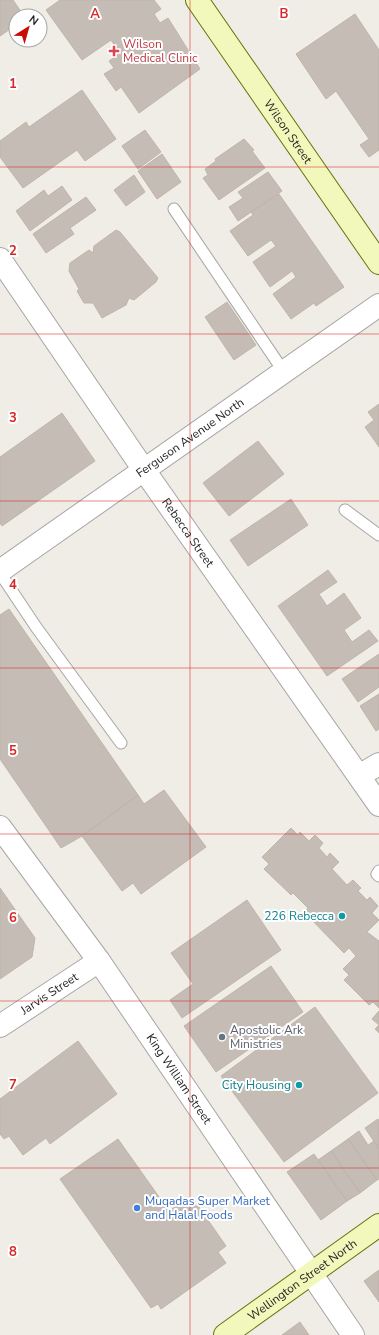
<svg xmlns="http://www.w3.org/2000/svg" width="379" height="1335" viewBox="0 0 379 1335" font-family="'Nunito Sans',sans-serif">
	<rect width="100%" height="100%" fill="#f0ede6"/>
	<path fill="#c4bcb5" stroke="#c1b4a8" d="M0,0h13l11,16h-8v9l-16,11z
		M60,0h94l7,9 -7,5 6,9 8,-5 32,51 -61,44 -18,-26 -5,4 -12,-17 10,-6 -5,-7 11,-8 -9,-13 -29,20 -36,-50z
		M355,14l24,36v100l-10,7 -9,-12 9,-6 -33,-48 -10,8 -30,-45z
		M82,90l34,49 -31,22 -8,-11 -54,38 -23,-31v-16l26,-19 3,5z
		M145,130l16,22 -23,17 -16,-23z
		M244,139l10,11 -2,1 13,17 -46,32 -16,-22 5,-3 -3,-6 11,-8 -1,-2z
		M162,154l19,28 -24,17 -19,-28z
		M268,172l14,19 -44,30 -9,-14 14,-9 -5,-6z
		M134,175l11,17 -19,14 -12,-16z
		M62,186l10,14 -42,31 -14,-20 28,-21 4,6z
		M279,194l65,93 -28,19 -2,-3 -23,16 -18,-25 23,-17 -4,-6 -22,16 -17,-25 23,-16 -5,-6 -23,16 -18,-25 23,-16 -2,-3z
		M86,197l10,13 -26,18 4,6 -28,19 -13,-19z
		M116,230l4,2 38,46 -2,4 -22,18 -5,-2 -3,7 -24,13 -9,-15h-9l-7,-12 2,-2 -10,-18 1,-8 19,-13 4,3 1,-7z
		M227,302l29,43 -22,15 -29,-43z
		M379,404v43l-14,-20 9,-7 -6,-8z
		M62,413l33,48 -93,65 -2,-3v-66z
		M258,441l26,33 -55,42 -26,-33z
		M291,499l17,26 -60,41 -18,-26z
		M328,570l9,12 -18,12 8,12 17,-13 17,25 -17,12 8,12 17,-12 9,11 -51,35 -49,-70z
		M9,609l129,186 -56,41 -21,12 -61,-89v-144z
		M379,654v33l-21,15 -16,-23z
		M379,694v35l-3,2 -16,-25z
		M164,790l42,57 -65,47 -8,-11 -11,8 -40,-55 56,-41 6,9z
		M291,828l7,7 2,-3 9,9 6,-6 8,8 -4,5 8,9 3,-4 9,9 -7,7 15,16 6,-5 8,8 -3,3 9,9 3,-3 8,9 -6,7 7,7 -12,12 12,9v67l-6,-6 -4,3 -25,-25 5,-5 -6,-6 13,-13 -7,-8 -5,5 -40,-41 4,-4 -15,-15 -2,2 -27,-26 5,-5 -7,-7z
		M0,888l35,50 -3,19 -32,22z
		M247,900l34,50 -99,68 -12,-18 23,-16 -22,-31z
		M271,966l32,46 -87,60 -32,-46z
		M315,1007l63,86 -94,69 -63,-86z
		M379,1011v22l-4,-4 4,-4 -7,-6z
		M78,1041l39,53 -67,50 -4,-6 -23,17 -14,-19 -5,3 -4,-5v-35z
		M378,1119l1,2v28l-14,-21z
		M359,1131l9,14 6,-4 5,8v30l-2,1 -29,-41z
		M118,1139l51,72 17,-12 3,5 5,-4 32,46 -8,6 8,11 -65,46 -3,-5 -7,4 -91,-129z
		M348,1139l29,41 -17,13 -29,-42z
		M331,1151l29,42 -13,8 -29,-41z
		M314,1154l33,47 -26,19 -34,-48z
		M379,1270v32l-15,-21z
		M300,1322l9,13h-27z"/>
	<g fill="none" stroke-linecap="round" stroke-linejoin="round">
		<g stroke="#a6a6a6" stroke-width="13">
			<path id="lane" d="M174,209l110,163
				M345,510l34,25
				M0,573l36,54 85,116
				M379,871l-2,3 2,2"/>
		</g>
		<g stroke="#a6a6a6" stroke-width="24">
			<g id="street">
				<path id="s1" d="M0,259l144,211 235,335"/>
				<path id="s2" d="M0,571l379,-266"/>
				<path d="M359,776l20,-12"/>
				<path id="s3" d="M0,827l99,134 254,374"/>
				<path id="s4" d="M0,1026l99,-65"/>
			</g>
		</g>
		<g stroke="#647508" stroke-width="24">
			<g id="secondary">
				<path id="s5" d="M197,0l182,263"/>
				<path id="s6" d="M225,1335l154,-110"/>
			</g>
		</g>
		<use href="#lane" stroke="#fff" stroke-width="11"/>
		<use href="#street" stroke="#fff" stroke-width="22"/>
		<use href="#secondary" stroke="#f2f8bc" stroke-width="22"/>
	</g>
	<path fill="none" stroke="#d62828" stroke-width="1" stroke-opacity="0.55" d="M190,0v1335M0,167h379M0,334h379M0,501h379M0,668h379M0,834h379M0,1001h379M0,1168h379"/>
	<path fill="#e0444e" stroke="#fff" stroke-width="1.5" d="M112 45h4v4h4v4h-4v4h-4v-4h-4v-4h4z"/>
	<g fill="#0f9aa8" stroke="#fff" stroke-width="1.5">
		<circle cx="342" cy="916" r="4"/>
		<circle cx="299" cy="1085" r="4"/>
	</g>
	<circle fill="#6b7280" stroke="#fff" stroke-width="1.5" cx="222" cy="1037" r="4"/>
	<circle fill="#3f7fe0" stroke="#fff" stroke-width="1.5" cx="137" cy="1208" r="4"/>
	<g text-anchor="middle" dominant-baseline="central" stroke-width="4" stroke-linejoin="round" paint-order="stroke">
		<g font-size="12" fill="#be3a42" stroke="#fff" text-anchor="start">
			<text x="123" y="44">Wilson<tspan x="123" dy="14">Medical Clinic</tspan></text>
		</g>
		<g font-size="12" fill="#1f1f1f" stroke="#fff">
			<text stroke="none"><textPath href="#s5" startOffset="160">Wilson Street</textPath></text>
			<text stroke="none"><textPath href="#s2" startOffset="232">Ferguson Avenue North</textPath></text>
			<text stroke="none"><textPath href="#s1" startOffset="332">Rebecca Street</textPath></text>
			<text stroke="none"><textPath href="#s4" startOffset="59">Jarvis Street</textPath></text>
			<text stroke="none"><textPath href="#s3" startOffset="309">King William Street</textPath></text>
			<text stroke="none"><textPath href="#s6" startOffset="95">Wellington Street North</textPath></text>
		</g>
		<g font-size="12" fill="#0d838f" stroke="#fff" text-anchor="end">
			<text x="334" y="916">226 Rebecca</text>
			<text x="291" y="1085">City Housing</text>
		</g>
		<g font-size="12" fill="#5b616d" stroke="#fff" text-anchor="start">
			<text x="230" y="1030">Apostolic Ark<tspan x="230" dy="14">Ministries</tspan></text>
		</g>
		<g font-size="12" fill="#366cbe" stroke="#fff" text-anchor="start">
			<text x="145" y="1201">Muqadas Super Market<tspan x="145" dy="14">and Halal Foods</tspan></text>
		</g>
	</g>
	<g font-size="13" text-anchor="middle" font-weight="bold" fill="#d62828" stroke="#fff" stroke-width="4" stroke-linejoin="round" paint-order="stroke">
		<text x="95" y="18">A</text>
		<text x="284" y="18">B</text>
		<text x="13" y="88">1</text>
		<text x="13" y="255">2</text>
		<text x="13" y="422">3</text>
		<text x="13" y="589">4</text>
		<text x="13" y="755">5</text>
		<text x="13" y="922">6</text>
		<text x="13" y="1089">7</text>
		<text x="13" y="1256">8</text>
	</g>
	<g transform="translate(28 28) rotate(37)"><circle r="19" fill="#ffffff" stroke="#a5a5a5"/>
	<path d="M0-3L7 15L0 10L-7 15Z" fill="#c90d05"/>
	<text y="-6" font-size="11" font-weight="bold" text-anchor="middle" fill="#1f1f1f">N</text>
	</g>
</svg>
